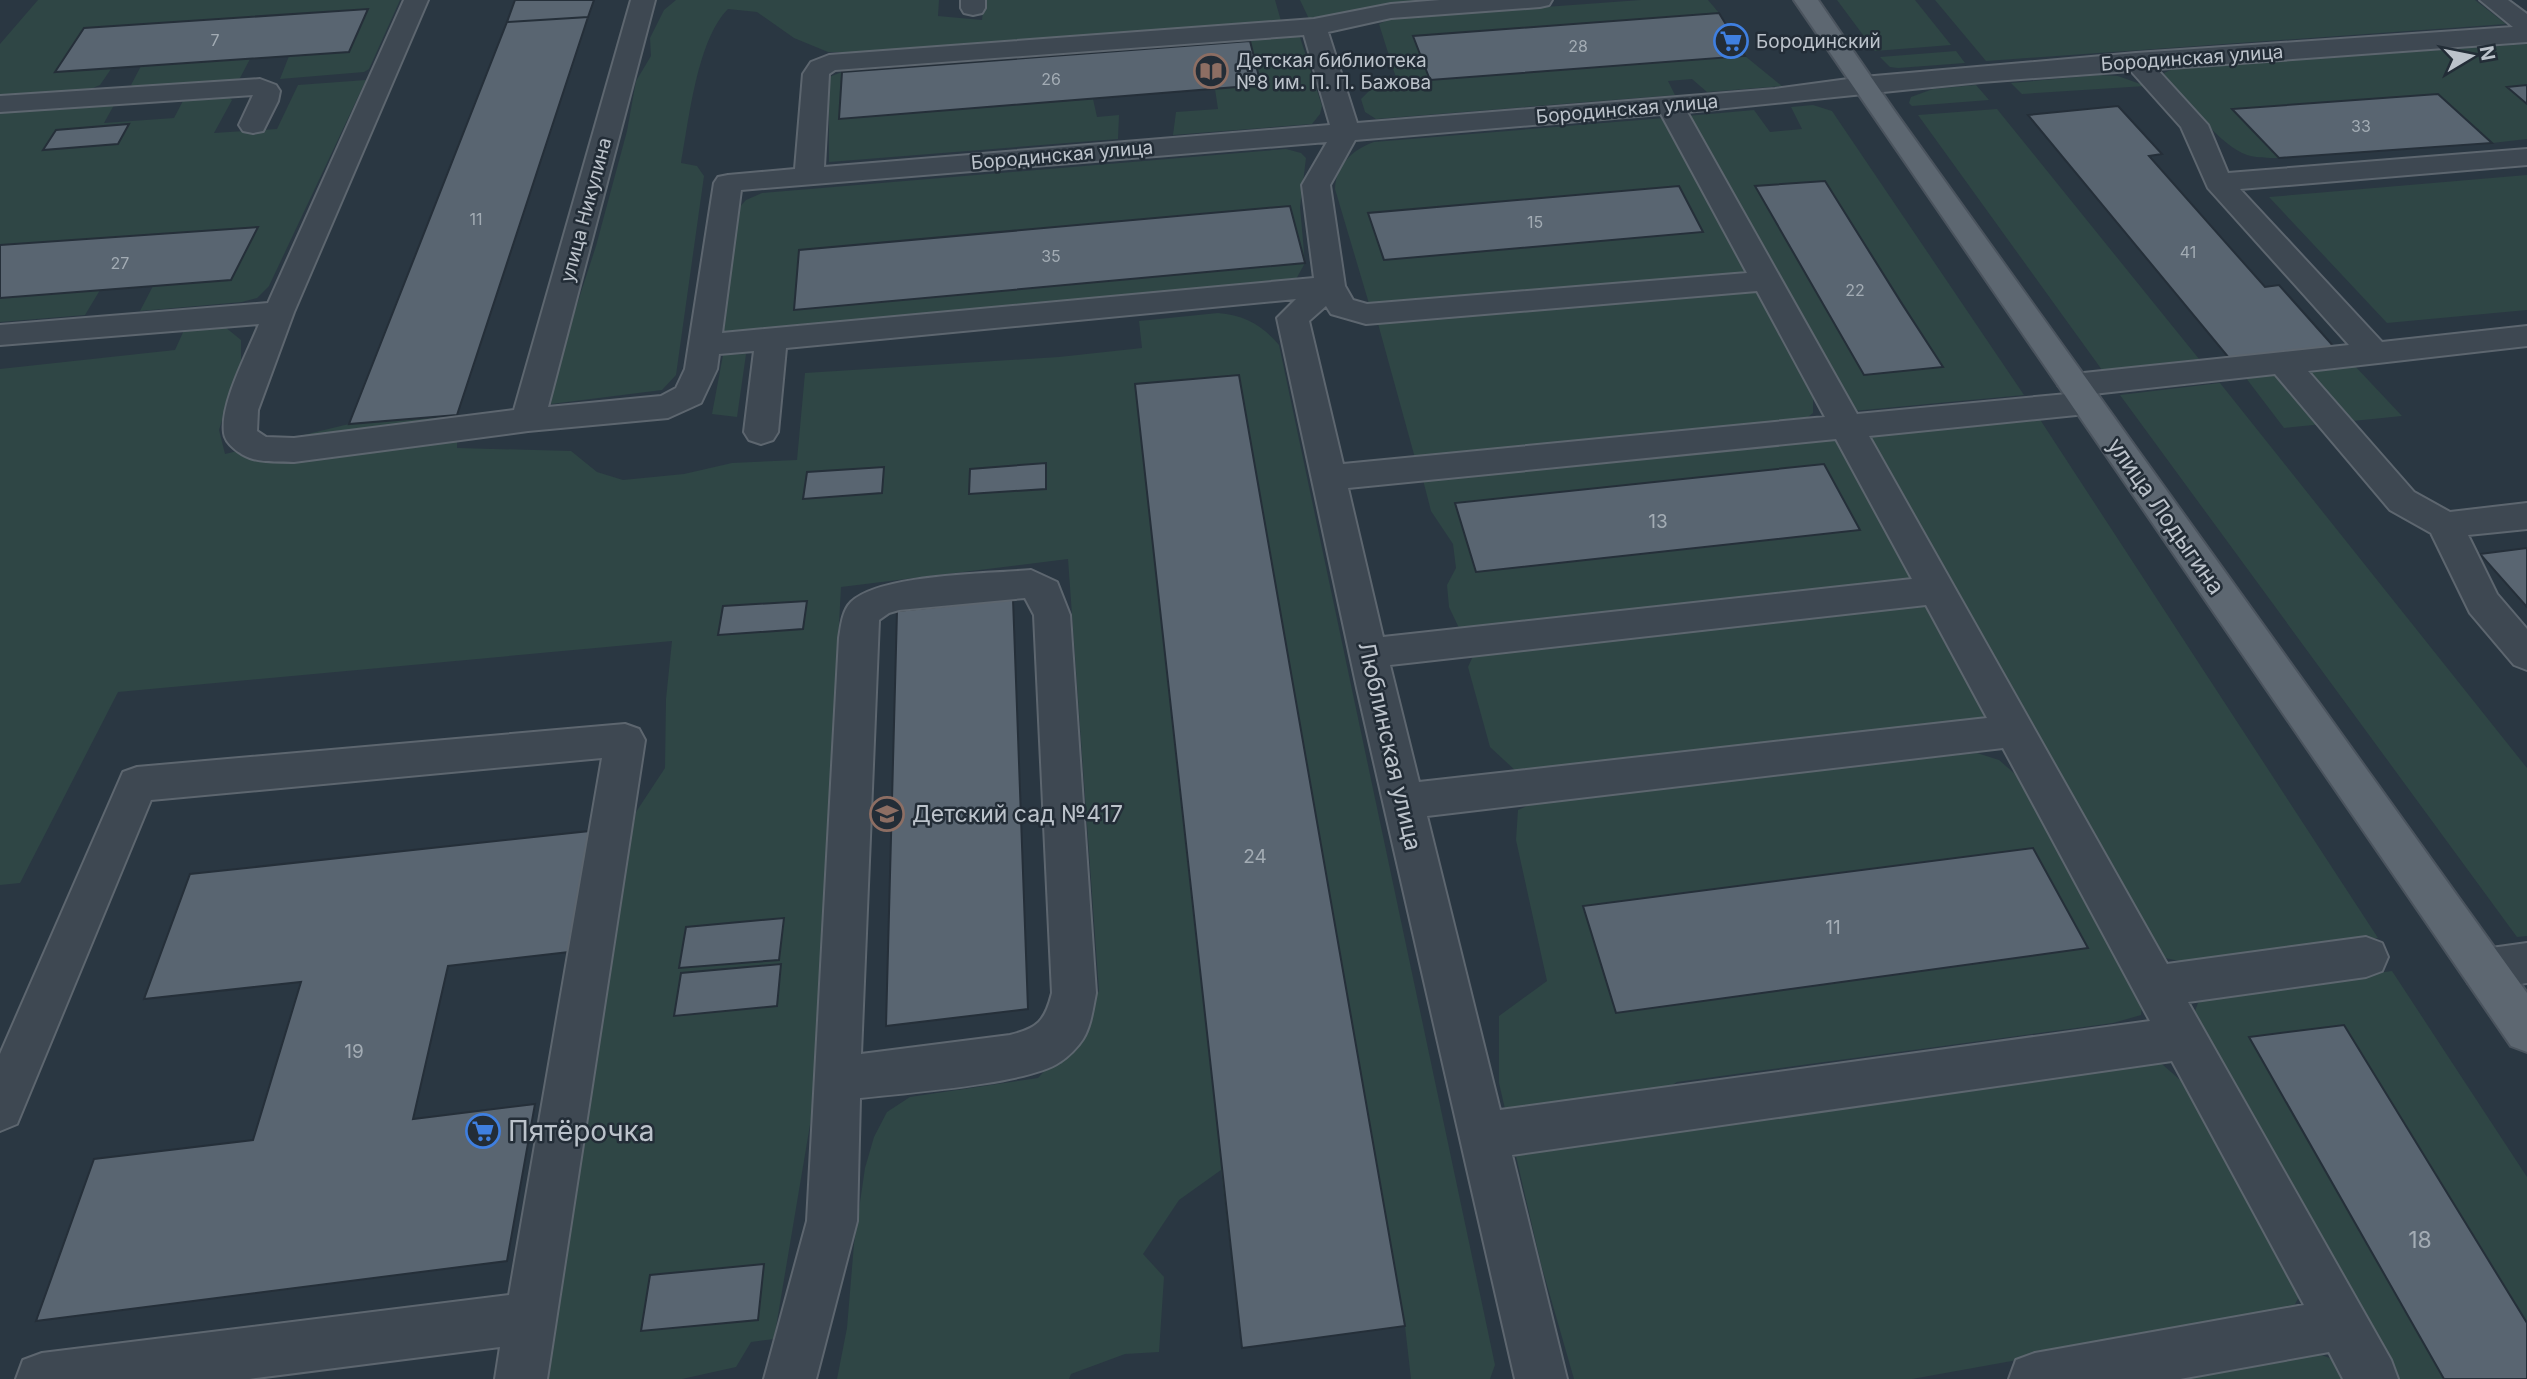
<svg xmlns="http://www.w3.org/2000/svg" width="2527" height="1379" viewBox="0 0 2527 1379" font-family="Inter,sans-serif">
	<rect width="100%" height="100%" fill="#2a3742"/>
	<path fill="#2f4645" fill-rule="evenodd" d="M38,0h362l-31,69 -5,3 -84,7 9,-23 60,-4 19,-43 -283,19 -30,44 56,-3 -11,16 -12,5 -88,5v-51z
		M676,0h263l-1,16 44,4 2,-20h291l6,21 -6,3 -385,28h-62l-34,-14 -37,-26 -29,-3c-31,31 -39,111 -47,154l16,3 7,10 -28,199 -14,15 -111,14 6,-38 39,-120 31,-115 9,-50 15,-25 -1,-18 14,-28z
		M1300,0h144l-67,5 -63,15 -5,-1z
		M1641,0h67l11,13 -306,23 18,44 314,-24 37,30 -75,6 -15,-13 -24,2 7,14 -299,24 -11,-7 -4,-13 11,-11 25,-7 -18,-57 13,-6z
		M1837,0h78l36,45 -76,6z
		M1935,0h540l31,24 -520,37z
		M1299,34l23,72 -2,8 -8,10 -139,11 3,-23 42,-3 -3,-20 46,-4 -11,-44z
		M2527,44v41l-20,3 20,16v35l-35,4 -54,-49 -205,15 46,49c-11,0 -22,0 -32,-3 -28,-10 -59,-54 -80,-75l-3,-7 11,-5z
		M1956,51l9,12 -67,5 -8,-1 -10,-10z
		M250,59l-10,19 -11,4 -91,5 -7,-2 10,-19z
		M842,72l-2,47 253,-20 4,18 22,-2 -1,24 -289,23v-85z
		M2100,75l18,1 28,10 -124,8 -11,-11z
		M366,80l-97,206 -12,12 -15,4 -102,9 13,-25 -53,4 -15,25 -85,7v-209l114,-8 -10,18 70,-5 10,-19 43,-3 5,4 -18,33 63,-4 21,-44z
		M1976,85l13,15 -77,6 -3,-3 2,-6 22,-8z
		M1813,105l19,6 192,284 -171,16 -166,-295 67,-6 16,22 32,-3 -11,-22zM1825,181l102,160 16,26 -79,8 -109,-188z
		M1997,109l202,250 -97,11 -184,-255z
		M1664,118l149,272v23l-10,8 -388,37 -38,-138 -7,-13 -35,-118c1,-24 17,-39 39,-47zM1679,186l23,46 -319,28 -14,-47z
		M1286,149l15,4 5,5 -6,49 5,56 -10,18 -574,52 15,-122 10,-11 16,-7zM1289,206l16,57 -511,47 5,-60z
		M2527,175v135l-140,13 -118,-126z
		M1218,313c26,2 44,12 61,32l216,1020 -5,14h-79l-6,-53 -163,22 -21,-178 -42,30 -36,54 21,23 -5,75 -34,2 -54,20 -2,5h-232l10,-51 7,-84 11,-76 9,-31 13,-25 23,-15 128,-19 28,-30 33,-57 -31,-432 -227,28 -28,520 -39,232 -23,3 -15,25 -54,12h-143l61,-387 36,-180 29,-44 1,-69 6,-58 -554,51 -98,191 -20,2v-516l175,-19 10,-22 40,-1 16,13v21l-22,69 6,24 124,-30 108,-9v33l114,3 26,21 26,8 61,-6 48,-11 65,-3 8,-87 254,-16 83,-9 -3,-27z
		M746,354l-9,63 -25,-3 11,-59z
		M2354,365l48,51 -118,12 -38,-50z
		M2220,383l307,385v168l-10,1 -397,-542z
		M2039,418l339,520 -189,25 -24,-5 -18,-17 -280,-507z
		M1836,439l84,143 -439,50 -22,-4 -10,-21 -2,-22 9,-17 -3,-24 -22,-33 -9,-35zM1824,464l35,66 -383,42 -21,-69z
		M1931,603l49,88 4,26 -27,8 -440,47 -27,-25 -22,-80 6,-13z
		M1977,753l22,7 16,14 22,34 106,188 -2,19 -28,8 -436,59 -33,21 511,-45 32,28 106,194 6,17 -8,14 -379,68h-338l-33,-115 -42,-181v-67l48,-35 -31,-141 2,-30 25,-11z
		M2392,971l135,206v147l-278,-286 195,341h-54l-198,-360 6,-16 14,-8z
		M2312,1352c16,5 35,11 44,27h-187z"/>
	<path fill="#596571" stroke="#252f39" stroke-width="2" d="M515,0h79l-6,17 -81,5z
		M368,9l-19,43 -294,20 29,-44z
		M1719,13l26,43 -315,24 -17,-44z
		M588,17l-131,398 -108,9 158,-402z
		M1250,41l11,44 -422,34 3,-47z
		M2527,85v19l-20,-17z
		M2438,94l54,49 -213,15 -47,-49z
		M2118,106l44,48 -13,2 116,131 14,-2 56,63 -106,10 -201,-243z
		M129,124l-11,20 -75,6 13,-20z
		M1825,181l77,123 41,63 -79,8 -109,-189z
		M1679,186l24,46 -319,28 -16,-47z
		M1290,206l15,57 -511,47 5,-60z
		M258,227l-27,53 -231,18v-53z
		M1239,375l166,951 -163,22 -107,-964z
		M1046,463v26l-77,5 1,-25z
		M1824,464l36,66 -384,42 -21,-69z
		M884,467l-2,26 -79,6 4,-27z
		M2527,548v59l-47,-53z
		M1013,599l15,410 -142,17 11,-415z
		M807,601l-4,28 -85,6 5,-29z
		M590,831l-21,121 -121,14 -35,153 122,-15 -28,157 -471,60 58,-162 159,-19 48,-158 -157,17 46,-125z
		M2033,848l55,100 -472,65 -33,-107z
		M784,918l-5,42 -100,8 7,-41z
		M781,964l-4,42 -103,10 7,-43z
		M2344,1025l183,298v56h-83l-195,-342z
		M764,1264l-6,56 -117,11 9,-56z"/>
	<g fill="none" stroke-linecap="round" stroke-linejoin="round">
		<g stroke="#5d666f" stroke-width="4">
			<path id="minor" d="M404,0h24l-134,312 -36,98 -1,21 9,6 28,1 220,-28 117,-410h24l-107,407 113,-11 15,-8 9,-19 29,-186 4,-6 10,-2 67,-6 8,-95 8,-12 18,-7 485,-36 77,-15 49,-4h112l-3,5 -9,2 -149,11 -63,14 29,91 418,-34 88,-12 273,-24 377,-26 -33,-27h28l19,14v28l-370,27 51,56 20,48 299,-24v16l-287,24 142,153 145,-16v20l-219,25 106,121 36,20 77,-9v26l-59,6 29,59 30,35v41l-13,-5 -44,-52 -39,-80 -41,-23 -115,-136 -182,20 5,1 4,8 -4,8 -12,3 -217,22 298,528 199,-27 16,6 6,14 -6,14 -16,6 -178,25 203,358 7,19h-55l-14,-27 -149,27h-171l7,-19 19,-7 269,-48 -132,-244 -660,94 55,224h-52l-158,-691 -80,-370 19,-19 -510,49 -8,84 -5,8 -12,4 -12,-4 -5,-8 10,-81 -35,3 -2,15 -16,34 -33,15 -140,13 -234,31c-14,-1 -30,1 -44,-4 -9,-3 -25,-14 -26,-25 -4,-30 24,-81 35,-109l-259,21v-20l268,-22zM1304,35l26,90 -506,42 5,-93 6,-4zM2131,71l50,56 27,61 141,157 -275,29 -11,3 -5,8 9,9 -210,20 -170,-302 294,-30zM1661,114l86,159 -380,31 -14,-4 -8,-14 -15,-101 25,-45zM1327,142l-25,43 12,93 -592,55 19,-143zM1757,291l68,126 -482,47 -34,-143 17,-15 5,8 35,10zM1836,439l76,140 -529,58 -35,-149zM1926,605l61,113 -568,64 -29,-117zM2003,748l147,273 -650,89 -73,-294z
				M961,0h24v8l-3,5 -9,2 -9,-2 -3,-5z
				M260,79l16,6 4,6 -2,10 -15,30 -10,2 -10,-2 -4,-6 14,-30 -253,17v-16z
				M1031,570l26,12 13,33 26,378c-3,15 -5,33 -13,46 -5,8 -15,18 -23,23 -30,22 -158,31 -200,36l-3,123 -41,158h-52l43,-158 32,-583c2,-12 3,-27 12,-36 29,-28 138,-28 180,-32zM1025,598l9,17 18,378c-7,28 -14,35 -42,42l-149,19 18,-434 10,-7 10,-3z
				M625,724l14,5 6,11 -98,639h-52l5,-32 -251,32h-233l7,-19 19,-7 467,-58 93,-537 -451,42 -134,324 -17,7v-77l123,-282 14,-5z
				M2527,943v40l-43,6 -16,-6 -6,-14 6,-14 16,-6z"/>
		</g>
		<g stroke="#4b545e" stroke-width="4">
			<path id="major" d="M1794,0h24l75,109 634,884v59l-16,-6z"/>
		</g>
		<use href="#minor" fill="#3e4852" fill-rule="evenodd"/>
		<use href="#major" fill="#5d6771" fill-rule="evenodd"/>
	</g>
	<defs>
		<g id="supermarket-ring" transform="scale(1.75)"><circle r="9.5" fill="#232d37" stroke="#3f7fe0" stroke-width="1.5"/><path d="M-6-5.5h2.5l.6 2H6L4.5 2H-2.5L-4.4-4H-6ZM-1.5 3.2a1.3 1.3 0 1 0 .1 0ZM3 3.2a1.3 1.3 0 1 0 .1 0Z" fill="#3f7fe0"/></g>
		<g id="library-ring" transform="scale(1.75)"><circle r="9.5" fill="#232d37" stroke="#8d6e63" stroke-width="1.5"/><path d="M-6-4Q-3-5.5-.7-3.5V5Q-3 3-6 4ZM6-4Q3-5.5 .7-3.5V5Q3 3 6 4Z" fill="#8d6e63"/></g>
		<g id="school-ring" transform="scale(1.75)"><circle r="9.5" fill="#232d37" stroke="#8d6e63" stroke-width="1.5"/><path d="M0-5L7-2L0 1L-7-2ZM-4 1L0 2.5L4 1V4Q0 6-4 4Z" fill="#8d6e63"/></g>
	</defs>
	<g fill-rule="evenodd">
		<use href="#supermarket-ring" x="1731" y="41"/>
		<use href="#library-ring" x="1211" y="71"/>
		<use href="#school-ring" x="887" y="814"/>
		<use href="#supermarket-ring" x="483" y="1131"/>
	</g>
	<g text-anchor="middle" dominant-baseline="central" stroke-width="5" stroke-linejoin="round" paint-order="stroke">
		<g font-size="16" fill="#a3acb4">
			<text x="215" y="40">7</text>
			<text x="1578" y="46">28</text>
			<text x="1051" y="79">26</text>
			<text x="2361" y="126">33</text>
			<text x="476" y="219">11</text>
			<text x="1535" y="222">15</text>
			<text x="2188" y="252">41</text>
			<text x="1051" y="256">35</text>
			<text x="120" y="263">27</text>
			<text x="1855" y="290">22</text>
		</g>
		<g font-size="19" fill="#bcc3cb" stroke="#232d37" text-anchor="start">
			<text x="1756" y="41">Бородинский</text>
			<text x="1236" y="60">Детская библиотека<tspan x="1236" dy="22">№8 им. П. П. Бажова</tspan></text>
		</g>
		<g font-size="19" fill="#bcc3cb" stroke="#232d37">
			<text transform="translate(2192 58) rotate(-4)">Бородинская улица</text>
			<text transform="translate(1627 109) rotate(-5)">Бородинская улица</text>
			<text transform="translate(1062 155) rotate(-5)">Бородинская улица</text>
			<text transform="translate(586 210) rotate(-75)">улица Никулина</text>
		</g>
		<g font-size="19" fill="#a3acb4">
			<text x="1658" y="521">13</text>
			<text x="1255" y="856">24</text>
			<text x="1833" y="927">11</text>
			<text x="354" y="1051">19</text>
		</g>
		<g font-size="23" fill="#bcc3cb" stroke="#232d37">
			<text transform="translate(2166 516) rotate(55)">улица Лодыгина</text>
			<text transform="translate(1390 746) rotate(77)">Люблинская улица</text>
		</g>
		<g font-size="23" fill="#bcc3cb" stroke="#232d37" text-anchor="start">
			<text x="912" y="814">Детский сад №417</text>
		</g>
		<g font-size="23" fill="#a3acb4">
			<text x="2420" y="1240">18</text>
		</g>
		<g font-size="28" fill="#bcc3cb" stroke="#232d37" text-anchor="start">
			<text x="508" y="1131">Пятёрочка</text>
		</g>
	</g>
	<g transform="translate(2471 56) rotate(80)" stroke="#232d37" stroke-width="5" paint-order="stroke">
	<path d="M0-5L12 26L0 18L-12 26Z" fill="#bcc3cb"/>
	<text y="-10" font-size="19" font-weight="bold" text-anchor="middle" fill="#bcc3cb">N</text>
	</g>
</svg>
